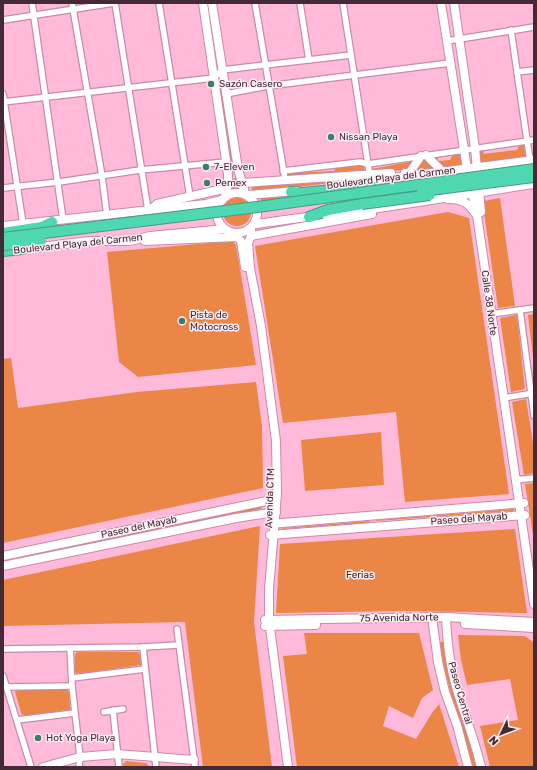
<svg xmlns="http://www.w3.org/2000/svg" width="537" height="770" font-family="Rubik,sans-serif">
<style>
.green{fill:#eb8646}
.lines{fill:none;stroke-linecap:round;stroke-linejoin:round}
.street-casing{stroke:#cb8aa8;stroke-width:8}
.secondary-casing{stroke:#cb8aa8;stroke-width:10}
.highway-casing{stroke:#4a9a85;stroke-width:12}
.street{stroke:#fff;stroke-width:5.5}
.secondary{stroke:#fff;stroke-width:8}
.highway{stroke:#4ed7b0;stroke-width:10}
.highway-bridge-casing{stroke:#4a9a85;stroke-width:12;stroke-linecap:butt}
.highway-bridge{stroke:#4ed7b0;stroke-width:10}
.poi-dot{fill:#3f7d69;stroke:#fceef4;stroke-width:1.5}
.labels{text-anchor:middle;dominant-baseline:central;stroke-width:3;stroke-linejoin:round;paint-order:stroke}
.poi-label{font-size:10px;fill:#442a36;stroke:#fceef4;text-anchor:start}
.street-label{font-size:10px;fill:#442a36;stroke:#fceef4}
.park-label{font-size:10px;fill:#4c2000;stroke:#fceef4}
</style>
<rect width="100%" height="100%" fill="#ffbad9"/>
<g class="green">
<polygon points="205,3 209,3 218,67 216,67"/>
<polygon points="218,79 221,80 235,171 233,172"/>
<polygon points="524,145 526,158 481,163 479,151 485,150 483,154 517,150 519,146"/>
<polygon points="462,153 464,162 461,166 443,168 432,158 438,157 438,161 450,160 453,154"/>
<polygon points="427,159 437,168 413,170 420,160"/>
<polygon points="415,161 408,170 372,172 371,169"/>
<polygon points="363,165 365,171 287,176 288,173 334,171 336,167"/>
<polygon points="356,177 356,180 254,192 252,190 252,187 255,184"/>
<polygon points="236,178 241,190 232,190 232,179"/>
<polygon points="364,189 262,202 260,198"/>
<polygon points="500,198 515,306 498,308 484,213 484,201"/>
<circle cx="237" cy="212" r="14"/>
<polygon points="448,212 469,218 509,494 405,502 396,412 283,423 255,246"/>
<polygon points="232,241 236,245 256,365 138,377 119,362 107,252"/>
<polygon points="534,314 534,366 528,315"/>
<polygon points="517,315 525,389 511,392 500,318"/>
<polygon points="11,358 18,408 137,392 256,382 262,426 263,488 3,543 3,359"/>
<polygon points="526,399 534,449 534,473 524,475 512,402"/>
<polygon points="381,432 384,485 305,491 301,440"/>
<polygon points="534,483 534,541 525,484"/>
<polygon points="261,506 262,508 261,509 3,562 3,560"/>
<polygon points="514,509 514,511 376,521 377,520"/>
<polygon points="369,521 369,523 281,529 283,528"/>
<polygon points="260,526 254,622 272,767 203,767 185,622 3,626 3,580"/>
<polygon points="515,529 527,613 404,611 276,613 280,544"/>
<polygon points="304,633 419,633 433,690 422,698 413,718 389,706 383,726 416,739 432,713 439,704 459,767 297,767 283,656 307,654"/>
<polygon points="458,635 525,636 533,642 534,767 490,767 480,726 518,720 510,679 467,685 461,660"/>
<path d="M440,642h3c7,43 23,83 33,125h-3c-11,-42 -28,-82 -33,-125z"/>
<polygon points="77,652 138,652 140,654 141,665 78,674 75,672 75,655"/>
<polygon points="66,689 69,692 70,709 68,710 24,716 21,713 15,692 17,690"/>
<polygon points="126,761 146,763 150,767 123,767 123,764"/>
</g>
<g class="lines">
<defs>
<g id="street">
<polyline points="32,3 63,220"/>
<polyline points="72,3 102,176 107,216"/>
<polyline points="115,3 148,210"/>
<polyline points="159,3 190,197"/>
<polyline points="255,3 285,179"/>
<polyline points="300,3 309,60"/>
<polyline points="343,3 370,177"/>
<polyline points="3,20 114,3"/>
<polyline points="511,30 530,161"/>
<polyline points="447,41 534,27"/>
<polyline points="517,72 534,70"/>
<polyline points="3,94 23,224"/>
<polyline points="226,94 268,86 450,63"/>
<polyline points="3,102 214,78 222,70 351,55"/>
<polyline points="283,171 360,162 368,164 534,140"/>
<polyline points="3,188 59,182 140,170 226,162"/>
<polyline points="520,310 534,416"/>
<polyline points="491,314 534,308"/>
<polyline points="503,398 534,393"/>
<polyline points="515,480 534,478"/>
<polyline points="177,629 195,767"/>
<polyline points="143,647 156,767"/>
<polyline points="70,648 72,686 80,757 79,767"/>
<polyline points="3,649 143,647 179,645"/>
<polyline points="3,676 31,767"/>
<polyline points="72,678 145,669"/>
<polyline points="6,687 72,686"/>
<polyline points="113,710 119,767"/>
<polyline points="104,712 123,709"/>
<polyline points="17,720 75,713"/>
</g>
<g id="secondary">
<polyline points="203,3 228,174 228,184 225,197"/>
<polyline points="212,3 238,169 245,193"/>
<polyline points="441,3 467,169 477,215 534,604"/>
<polyline points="454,3 475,148 481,212"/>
<polyline points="426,155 445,174"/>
<polyline points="405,173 408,175 421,156"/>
<polyline points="243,183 391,173"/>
<polyline points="353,183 534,160"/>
<circle cx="237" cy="213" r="20"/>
<polyline points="249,195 296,191"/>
<path d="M448,199c13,0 20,3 27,14"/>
<polyline points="150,210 157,204 223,189 228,184"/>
<path d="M326,215c70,-8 139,-21 208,-31"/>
<polyline points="256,224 314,216"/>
<polyline points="3,226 206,204 222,200"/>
<polyline points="251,229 251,236 248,243 250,268 261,326 276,441 277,494 269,589 269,620 288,767"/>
<polyline points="233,233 241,241 245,267"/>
<polyline points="251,236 372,214"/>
<polyline points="145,241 237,237"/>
<polyline points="17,250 89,241 130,241 150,236 225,229"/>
<polyline points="270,524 524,503"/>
<polyline points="270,535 525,515"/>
<polyline points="3,556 276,499"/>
<polyline points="3,566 236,518 276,512"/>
<polyline points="432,617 438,662 445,692 457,725 468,767"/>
<path d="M446,617c1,24 4,50 11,73 8,26 18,51 24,77"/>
<polyline points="265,620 446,617 534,622"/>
<polyline points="465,624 534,628"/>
<polyline points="265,626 316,625"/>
<polyline points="43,767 80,757 117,754 194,760"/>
</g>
<g id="highway">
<polyline points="291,192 303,193 372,186"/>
<polyline points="309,217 328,210 362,204"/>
<polyline points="3,233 42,227 52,222"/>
<polyline points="3,251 22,249"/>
</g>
</defs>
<use href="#street" class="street-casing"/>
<use href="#secondary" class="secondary-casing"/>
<use href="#highway" class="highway-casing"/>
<use href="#street" class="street"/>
<use href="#secondary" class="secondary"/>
<use href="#highway" class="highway"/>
<defs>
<g id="highway-bridge">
<polyline points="422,191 534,177"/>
<polyline points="362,204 430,195"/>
<polyline points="3,238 265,206 534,169"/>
<polyline points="3,245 41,241"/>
</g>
</defs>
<use href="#highway-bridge" class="highway-bridge-casing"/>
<use href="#highway-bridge" class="highway-bridge"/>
</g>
<g class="poi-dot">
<circle cx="211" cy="84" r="4"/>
<circle cx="331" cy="137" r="4"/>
<circle cx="206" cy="167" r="4"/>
<circle cx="207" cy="183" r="4"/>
<circle cx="182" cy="321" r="4"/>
<circle cx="38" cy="738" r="4"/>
</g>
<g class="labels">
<g class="poi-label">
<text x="219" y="84">Sazón Casero</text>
<text x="339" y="137">Nissan Playa</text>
<text x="214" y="167">7-Eleven</text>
<text x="215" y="183">Pemex</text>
<text x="190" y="315">Pista de<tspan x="190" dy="12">Motocross</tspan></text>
<text x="46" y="738">Hot Yoga Playa</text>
</g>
<g class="street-label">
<text transform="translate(391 178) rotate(-7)">Boulevard Playa del Carmen</text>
<text transform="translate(78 244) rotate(-6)">Boulevard Playa del Carmen</text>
<text transform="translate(489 303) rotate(82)">Calle 38 Norte</text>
<text transform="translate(270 498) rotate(-88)">Avenida CTM</text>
<text transform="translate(469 519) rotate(-4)">Paseo del Mayab</text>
<text transform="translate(139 527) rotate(-12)">Paseo del Mayab</text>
<text transform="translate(399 618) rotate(-1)">75 Avenida Norte</text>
<text transform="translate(460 693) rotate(74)">Paseo Central</text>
</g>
<g class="park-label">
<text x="360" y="575">Ferias</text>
</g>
</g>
<rect width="537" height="770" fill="none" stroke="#442a36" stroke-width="8"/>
<g transform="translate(501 734) rotate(227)" stroke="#fceef4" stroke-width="3" paint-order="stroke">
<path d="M0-3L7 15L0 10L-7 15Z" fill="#442a36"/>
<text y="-6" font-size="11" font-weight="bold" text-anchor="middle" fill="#442a36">N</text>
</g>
</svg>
